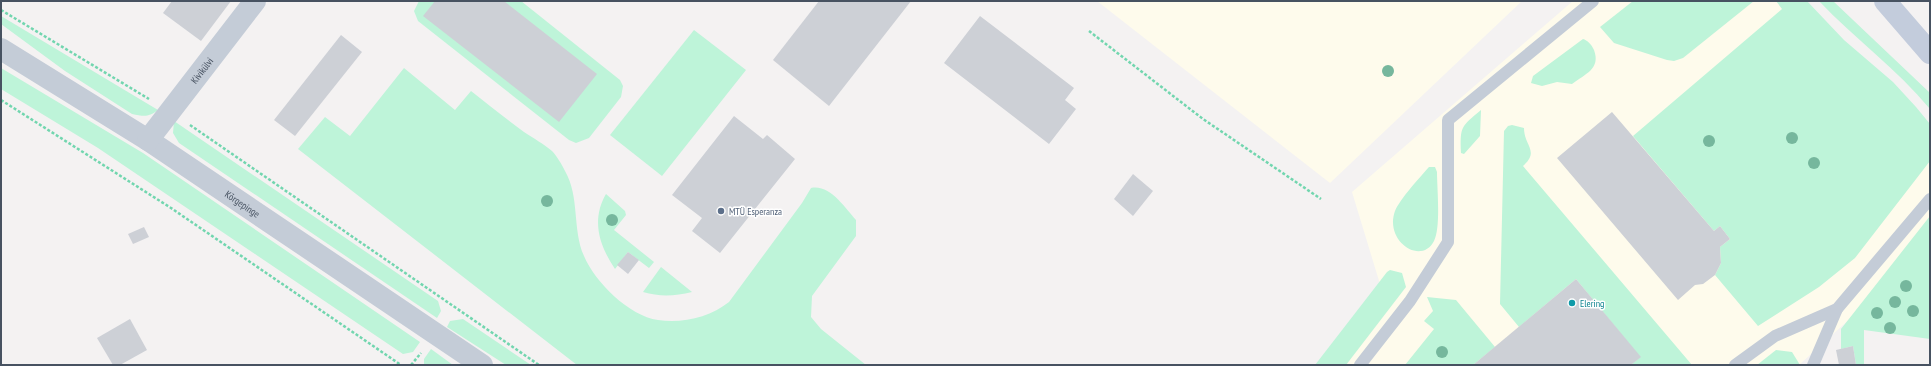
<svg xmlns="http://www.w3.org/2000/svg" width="1931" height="366" font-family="'PT Sans Narrow',sans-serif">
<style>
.commercial{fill:#fefbec}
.green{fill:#bef4d9}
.building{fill:#cdd0d6}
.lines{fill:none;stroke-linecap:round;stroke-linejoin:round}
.path{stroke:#72d6af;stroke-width:2.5;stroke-dasharray:3 2;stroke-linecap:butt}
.service{stroke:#c4ccd7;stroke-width:12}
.minor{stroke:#c4ccd7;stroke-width:22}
.secondary{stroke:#c3ccdc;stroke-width:22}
.tree{fill:#76b79d}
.service-dot{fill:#5c6f8a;stroke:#fff;stroke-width:1.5}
.culture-dot{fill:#0f9aa8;stroke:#fff;stroke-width:1.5}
.labels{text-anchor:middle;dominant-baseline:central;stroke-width:3;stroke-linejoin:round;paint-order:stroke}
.street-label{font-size:10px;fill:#475261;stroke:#fff}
.service-label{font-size:10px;fill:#4e5e75;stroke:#fff;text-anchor:start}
.culture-label{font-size:10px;fill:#0d838f;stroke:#fff;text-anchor:start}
</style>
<rect width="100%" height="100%" fill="#f4f2f2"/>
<g class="commercial">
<polygon points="1097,1 1522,1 1330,183"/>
<polygon points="1573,1 1784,1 1929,161 1930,246 1799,365 1329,365 1383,294 1352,192"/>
</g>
<g class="green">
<polygon points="419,1 521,1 620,80 623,86 621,97 589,138 576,143 569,140 418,21 414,11"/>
<polygon points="1633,1 1754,1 1683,58 1674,61 1667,60 1614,43 1600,27"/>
<polygon points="1776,1 1807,1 1844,40 1893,82 1916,107 1930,124 1930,161 1855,258 1819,287 1758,326 1715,275 1721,263 1720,247 1730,239 1720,226 1714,231 1633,136 1782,9"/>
<path d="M1819,1h14l97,92v16c-33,-40 -75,-70 -111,-108z"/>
<path d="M1,16l157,94c-10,8 -15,6 -26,4l-67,-43 -64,-47z"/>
<polygon points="694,30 746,70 662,176 610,135"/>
<path d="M1583,39c4,1 9,6 11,11 7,19 -9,24 -22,34l-15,-2 -15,4 -11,-3 2,-7z"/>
<polygon points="1,68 143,153 420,342 413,352 403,354 98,148 1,89"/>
<path d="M404,68l51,42 16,-19c18,14 35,28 53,41 9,6 20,12 28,19 5,5 10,14 13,20 15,26 7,58 19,85 11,26 45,60 74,64 24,4 52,-3 71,-18l73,-99 9,-15c19,-4 34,20 45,32v16l-44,60 -1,21 10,12 45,36h-289l-279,-216 27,-32 25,19z"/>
<path d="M1481,110l-1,26 -16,18 -3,-1c-1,-27 0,-26 20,-43z"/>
<polygon points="174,121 438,301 441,311 437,318 179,143 173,133"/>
<path d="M1512,125l12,3c0,18 16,23 -1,38l169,199h-61l9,-8 -64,-78 -57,48 -19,-23 4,-173 4,-5z"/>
<path d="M1429,167h6l2,5c0,17 4,55 -3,69 -13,25 -50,0 -39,-30 4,-11 26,-35 34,-44z"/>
<path d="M606,194l19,17 1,4 -12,15 40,32 -5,6 -21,-16 -13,17c-16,-24 -24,-49 -9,-75z"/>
<polygon points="1930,216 1930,339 1864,330 1864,365 1856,365 1853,346 1841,349 1841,329"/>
<path d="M661,267l31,25c-17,4 -32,5 -49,0z"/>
<polygon points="1390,270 1402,273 1406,287 1346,365 1315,365 1387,272"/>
<polygon points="1427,297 1456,300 1495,347 1473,365 1405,365 1434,329 1424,321 1433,311"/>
<polygon points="463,319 531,365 506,365 447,327 450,321"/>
<polygon points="431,349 453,365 424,365 424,359"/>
<polygon points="1776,350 1792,352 1800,365 1757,365"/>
</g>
<g class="building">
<polygon points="172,1 231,1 201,41 163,13"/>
<polygon points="435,1 504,1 597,74 559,122 423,16"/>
<polygon points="819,1 911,1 829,106 773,60"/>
<polygon points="980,16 1074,88 1065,100 1076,109 1049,144 944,63"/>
<polygon points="341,35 362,52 295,136 274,120"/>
<polygon points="1612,112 1714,231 1720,226 1730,239 1720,247 1721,263 1715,275 1703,284 1695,285 1678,300 1557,158"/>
<polygon points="734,116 763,139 767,135 795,159 720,253 692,231 702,218 672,195"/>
<polygon points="1133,174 1153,191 1133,216 1114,199"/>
<polygon points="144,227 149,237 133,244 128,234"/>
<polygon points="628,252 639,260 628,274 617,265"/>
<polygon points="1576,279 1641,357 1631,365 1473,365"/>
<polygon points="130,319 147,350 120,365 113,365 97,338"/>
<polygon points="1853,346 1856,365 1839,365 1836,350"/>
</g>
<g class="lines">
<g class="path">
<polyline points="1,10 149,99"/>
<polyline points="1089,31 1203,119 1321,199"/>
<polyline points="1,100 171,208 401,365"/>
<polyline points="190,125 539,365"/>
<polyline points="411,365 421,353"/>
</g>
<g class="service">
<polyline points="1360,365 1410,301 1448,242 1448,120 1593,1"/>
<polyline points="1735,365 1775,336 1837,309 1930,199"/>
<polyline points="1813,365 1837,309"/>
</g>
<g class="minor">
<path id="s1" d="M1,49l147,91 334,225"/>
<path id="s2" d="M148,140l107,-139"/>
</g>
<polyline class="secondary" points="1885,1 1930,53"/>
</g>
<g class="tree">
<circle cx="1388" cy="71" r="6"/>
<circle cx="1792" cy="138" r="6"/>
<circle cx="1709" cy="141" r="6"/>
<circle cx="1814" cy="163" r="6"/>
<circle cx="547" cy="201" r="6"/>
<circle cx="612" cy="220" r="6"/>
<circle cx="1906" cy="286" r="6"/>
<circle cx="1895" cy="302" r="6"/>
<circle cx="1913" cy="311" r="6"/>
<circle cx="1877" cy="313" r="6"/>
<circle cx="1890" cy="328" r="6"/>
<circle cx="1442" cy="352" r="6"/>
</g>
<circle class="service-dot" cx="721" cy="211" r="4"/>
<circle class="culture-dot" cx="1572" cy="303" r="4"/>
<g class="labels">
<g class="street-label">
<text stroke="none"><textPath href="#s2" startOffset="88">Kivikülvi</textPath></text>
<text stroke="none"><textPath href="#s1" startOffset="287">Kõrgepinge</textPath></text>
</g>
<g class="service-label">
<text x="729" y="211">MTÜ Esperanza</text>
</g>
<g class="culture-label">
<text x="1580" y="303">Elering</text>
</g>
</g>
<rect width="1931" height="366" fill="none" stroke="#475261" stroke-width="4"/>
</svg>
